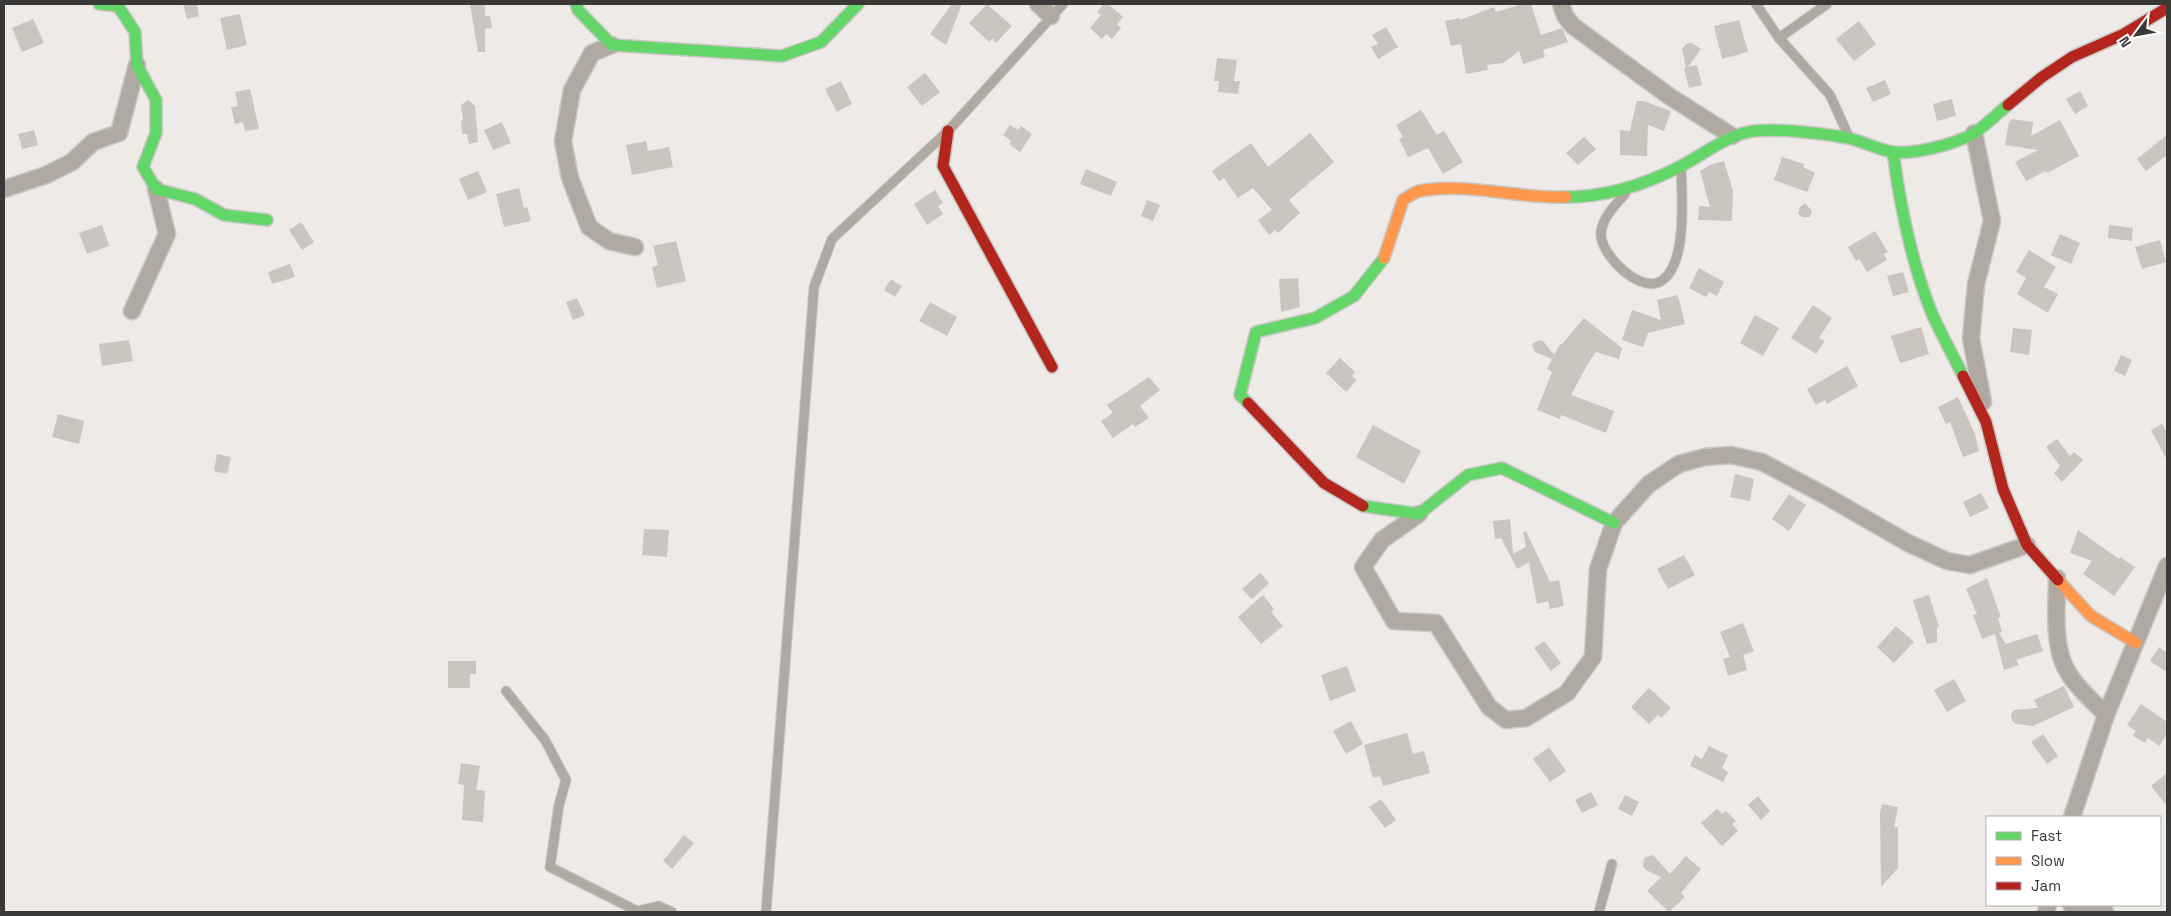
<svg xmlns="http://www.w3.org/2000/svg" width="2171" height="916" font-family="'Space Grotesk',sans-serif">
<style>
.building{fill:#cac5bf}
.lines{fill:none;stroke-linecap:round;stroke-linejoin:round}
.lane-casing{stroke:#c9c7c5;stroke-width:11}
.street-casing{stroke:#c9c7c5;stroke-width:19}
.fast-casing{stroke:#c9c7c5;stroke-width:14}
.slow-casing{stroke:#c9c7c5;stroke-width:14}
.jam-casing{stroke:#c9c7c5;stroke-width:14}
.lane{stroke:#b0a9a2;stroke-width:9}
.street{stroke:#b0a9a2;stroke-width:16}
.fast{stroke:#63d668;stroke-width:11}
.slow{stroke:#ff974d;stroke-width:11}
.jam{stroke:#b3261e;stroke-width:11}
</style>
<rect width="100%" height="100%" fill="#edeae8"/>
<g class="building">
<polygon points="183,4 197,4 199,16 187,19"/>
<polygon points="470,4 485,4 485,16 490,16 492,28 485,29 485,52 478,52"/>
<polygon points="952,4 962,4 946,45 930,34"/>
<polygon points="987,4 1012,26 996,43 993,38 989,42 969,23"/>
<polygon points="1104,4 1108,4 1123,17 1117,24 1121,28 1112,39 1106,34 1102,39 1090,28 1101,15 1097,12"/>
<polygon points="1522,4 1531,4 1541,35 1562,28 1568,42 1543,50 1545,57 1523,64 1519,51 1503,63 1487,65 1488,70 1466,74 1461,44 1451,46 1445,21 1459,18 1460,20 1494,7 1496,12"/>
<polygon points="240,14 247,45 227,50 220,18"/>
<polygon points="33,19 44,43 22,52 12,28"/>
<polygon points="1739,20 1748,52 1722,59 1714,26"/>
<polygon points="1859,21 1876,44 1854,61 1836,39"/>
<polygon points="1386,27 1398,47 1378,59 1371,47 1378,44 1372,35"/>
<polygon points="1692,43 1701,49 1688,67 1697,65 1702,85 1689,88 1684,68 1686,67 1682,49 1686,44"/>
<polygon points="1217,58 1237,60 1234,81 1240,81 1238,94 1218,92 1219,81 1214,81"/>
<polygon points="925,73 940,92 922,106 907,87"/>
<polygon points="1885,80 1891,94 1873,102 1866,88"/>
<polygon points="841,81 852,104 837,112 825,89"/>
<polygon points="250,89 259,129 245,131 243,122 235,124 231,107 238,106 235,92"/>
<polygon points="2080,91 2088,106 2075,114 2066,99"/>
<polygon points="1952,99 1956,116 1937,121 1933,104"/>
<polygon points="468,100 475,106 478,142 469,144 467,134 462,134 461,120 463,120 461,105"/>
<polygon points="1637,101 1643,101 1671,111 1664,131 1648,125 1647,156 1620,155 1620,130 1630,131"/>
<polygon points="1421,110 1437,135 1444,131 1463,162 1443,174 1428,148 1408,157 1399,139 1403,137 1396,125"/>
<polygon points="2012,119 2033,122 2031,136 2060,120 2079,156 2047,173 2046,171 2026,181 2015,162 2038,150 2005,145 2009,122"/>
<polygon points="502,122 511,143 493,150 484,130"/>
<polygon points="1010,125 1018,130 1021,126 1032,134 1020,152 1009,144 1011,141 1003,135"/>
<polygon points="34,130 38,145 22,149 18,134"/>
<polygon points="1310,133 1334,162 1289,200 1300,213 1278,233 1275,230 1269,235 1258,220 1272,210 1253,188 1238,198 1224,178 1219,181 1212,171 1251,143 1268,167"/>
<polygon points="2167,135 2167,155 2146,171 2137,159"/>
<polygon points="1584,137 1596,149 1578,165 1566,153"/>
<polygon points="646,141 648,151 669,147 673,167 632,175 626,145"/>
<polygon points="1782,157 1804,164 1803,167 1815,173 1807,192 1774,180"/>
<polygon points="1724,161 1733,191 1732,221 1698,220 1699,206 1710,207 1700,171 1710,165"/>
<polygon points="1086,169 1117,182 1111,196 1080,184"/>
<polygon points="478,171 487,192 468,200 459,179"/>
<polygon points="519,188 524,208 527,207 531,221 504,227 496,194"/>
<polygon points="935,190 943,203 938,206 943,214 927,225 914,204"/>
<polygon points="1147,200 1160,205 1153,221 1141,216"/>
<polygon points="1805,203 1812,211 1810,217 1803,217 1798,214 1800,207"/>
<polygon points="301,222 314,242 302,250 289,230"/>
<polygon points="102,225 109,246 87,254 79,233"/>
<polygon points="2109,225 2133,228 2132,241 2108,238"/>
<polygon points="1875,231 1888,252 1884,254 1887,260 1867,272 1859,259 1856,261 1848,247"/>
<polygon points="2060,234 2080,243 2071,264 2051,255"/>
<polygon points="2160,240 2166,262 2142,269 2135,247"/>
<polygon points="676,241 686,281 657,288 652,267 658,265 653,246"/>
<polygon points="2029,250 2056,267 2044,287 2058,294 2048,313 2017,294 2026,278 2016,272"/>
<polygon points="290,264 295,277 272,284 268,272"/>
<polygon points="1699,268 1724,282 1717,296 1709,292 1706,297 1689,288"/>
<polygon points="1903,272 1909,292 1893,296 1887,276"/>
<polygon points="1298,278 1300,307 1281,312 1279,279"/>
<polygon points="891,279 902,286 895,297 884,290"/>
<polygon points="1678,295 1685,324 1648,333 1643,347 1622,340 1632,310 1661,320 1657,300"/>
<polygon points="577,298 585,315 573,320 566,302"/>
<polygon points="930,302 957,317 947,336 919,321"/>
<polygon points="1813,305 1832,318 1819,338 1825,341 1816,354 1791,338"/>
<polygon points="1755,315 1779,328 1763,356 1740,343"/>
<polygon points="1584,318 1622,348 1619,359 1596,352 1590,360 1571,395 1614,411 1606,433 1561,415 1560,419 1537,410 1552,372 1547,369 1552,359 1535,352 1532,346 1533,343 1539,340 1543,341 1554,355 1560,344 1562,344"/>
<polygon points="1921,327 1929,354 1900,363 1891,336"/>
<polygon points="2013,328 2032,330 2029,355 2010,352"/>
<polygon points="129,340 133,361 102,366 99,344"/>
<polygon points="2121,355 2132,360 2125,376 2114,371"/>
<polygon points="1340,358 1355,372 1352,376 1357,380 1346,392 1326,373"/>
<polygon points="1847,366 1858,386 1827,404 1825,400 1816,405 1807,389"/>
<polygon points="1149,377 1160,390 1140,406 1149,418 1135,427 1133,424 1113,438 1101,421 1113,413 1107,405"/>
<polygon points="1958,397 1975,434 1979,451 1963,457 1950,422 1946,424 1938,407"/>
<polygon points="58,414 84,421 79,444 52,437"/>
<polygon points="2162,424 2167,433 2167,460 2151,430"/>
<polygon points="1373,425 1421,451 1404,484 1356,457"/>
<polygon points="2057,439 2070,456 2074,452 2083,460 2062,482 2054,473 2060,466 2046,447"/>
<polygon points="217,454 231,457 227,474 214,471"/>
<polygon points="1735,474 1754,479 1750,501 1730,497"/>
<polygon points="1981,493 1989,508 1970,517 1963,502"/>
<polygon points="1789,494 1806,505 1789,531 1772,519"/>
<polygon points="1510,519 1513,554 1526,547 1523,533 1526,531 1550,582 1559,580 1564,606 1550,609 1548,601 1537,604 1529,562 1517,569 1501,538 1495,539 1493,521"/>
<polygon points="644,529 669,530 667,557 642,555"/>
<polygon points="2078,530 2119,559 2120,557 2135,567 2114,596 2083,574 2092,561 2070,553"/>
<polygon points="1684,555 1695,575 1668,589 1657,569"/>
<polygon points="1260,573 1269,583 1252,599 1242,589"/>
<polygon points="1987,578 2001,617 1998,618 2002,632 1999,633 2006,644 2037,634 2043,651 2016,660 2019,665 2004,670 1995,634 1982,639 1973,615 1977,614 1966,589"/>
<polygon points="1263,595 1274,609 1271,612 1283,626 1261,644 1238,617"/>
<polygon points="1929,595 1939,627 1937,627 1937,642 1927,644 1913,600"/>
<polygon points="1743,623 1754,651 1743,655 1747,670 1728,676 1723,659 1730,657 1720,632"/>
<polygon points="1896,626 1914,642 1894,663 1877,647"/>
<polygon points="1544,641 1561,663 1551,671 1534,648"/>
<polygon points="2159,647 2167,653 2167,672 2150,661"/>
<polygon points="448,661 476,661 476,674 470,674 470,688 448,688"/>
<polygon points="1347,666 1356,691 1330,701 1321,675"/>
<polygon points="1954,679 1966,701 1947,712 1934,690"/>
<polygon points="2064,686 2074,707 2033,726 2016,724 2012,721 2011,714 2014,710 2038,708 2034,700"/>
<polygon points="1649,688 1671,708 1661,718 1658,715 1649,724 1631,707"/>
<polygon points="2141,704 2167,722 2167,734 2159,746 2148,738 2145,743 2133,736 2136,731 2127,725"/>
<polygon points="1351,721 1363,744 1346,754 1333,731"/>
<polygon points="1407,733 1413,754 1424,751 1430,773 1383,786 1380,776 1373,778 1364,745"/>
<polygon points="2043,734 2058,756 2047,764 2031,742"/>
<polygon points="1709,746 1728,755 1722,768 1728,772 1723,782 1690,766 1695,755 1702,759"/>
<polygon points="1549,747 1566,771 1550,782 1533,759"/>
<polygon points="461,763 480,766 476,790 485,791 483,822 462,820 464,785 458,784"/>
<polygon points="2167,773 2167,806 2151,786"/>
<polygon points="1591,792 1598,805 1582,813 1575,800"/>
<polygon points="1625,795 1639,802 1632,816 1618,809"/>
<polygon points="1758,796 1770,811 1761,820 1748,805"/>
<polygon points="1381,799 1396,820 1385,828 1369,807"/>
<polygon points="1882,804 1898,807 1894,827 1898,827 1898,868 1881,887 1880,813"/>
<polygon points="1717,809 1722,814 1726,811 1736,821 1732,824 1738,831 1722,846 1701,823"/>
<polygon points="684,835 694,843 672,869 663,861"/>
<polygon points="1652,855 1655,857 1670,874 1686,856 1701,869 1681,893 1685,897 1669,912 1647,891 1661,877 1646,870 1643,866 1644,858"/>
</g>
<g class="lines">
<defs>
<g id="lane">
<polyline points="1756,4 1779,38 1830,95 1849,137"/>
<polyline points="1779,38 1827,4"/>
<path d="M1625,194c-9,10 -23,24 -24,39 -2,21 42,65 63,46 23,-19 18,-84 17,-112"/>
<polyline points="506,691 545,740 566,780 559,805 550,867 637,911 659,906 672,912"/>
<polyline points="766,912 814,287 832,239 948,131 1063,4"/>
<polyline points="1599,912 1612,864"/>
</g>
<g id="street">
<polyline points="1038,4 1051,16"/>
<polyline points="1561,4 1565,16 1573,26 1669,96 1732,136"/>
<polyline points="612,45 592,53 572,90 563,141 570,178 589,227 609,241 635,247"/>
<polyline points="1974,133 1992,221 1976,284 1971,338 1983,402"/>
<polyline points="4,189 46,175 72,162 93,142 119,133 137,65"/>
<polyline points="132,311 167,234 156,189"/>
<polyline points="1419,514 1382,540 1363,567 1394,621 1436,623 1489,707 1506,720 1526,718 1567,693 1593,657 1598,569 1614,523 1649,484 1679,464 1705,457 1731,455 1762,462 1826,496 1908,543 1947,561 1970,565 2027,545"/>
<path d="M2057,578c0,29 -5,71 12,96 9,15 25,28 37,41"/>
<polyline points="2072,817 2106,715 2167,566"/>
<polyline points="2071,905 2105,912"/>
<polyline points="2046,912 2048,905"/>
</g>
<g id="fast">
<polyline points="99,4 118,6 135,32 137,65 156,100 156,133 143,167 156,189 195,199 224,215 267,220"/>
<polyline points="576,4 578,10 612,45 782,56 821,42 858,4"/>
<path d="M1893,152c7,53 18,109 38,159 9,22 22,44 32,65"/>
<path d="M1566,197c40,0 78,-12 113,-30 25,-12 46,-32 75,-36 22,-3 76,3 98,8 13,4 26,10 40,13 22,3 62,-8 81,-18 12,-8 24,-20 35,-29"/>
<polyline points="1248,403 1240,395 1256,332 1315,318 1354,296 1384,258"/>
<polyline points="1363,506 1419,514 1468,475 1502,468 1614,523"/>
</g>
<g id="slow">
<path d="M1384,258l19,-58c5,-3 11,-8 17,-9 48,-9 98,8 146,6"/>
<polyline points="2058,580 2091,616 2136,643"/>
</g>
<g id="jam">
<polyline points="2008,105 2042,77 2072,57 2124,34 2167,8"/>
<polyline points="948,131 943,166 1052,367"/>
<polyline points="1963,376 1986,422 2003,489 2027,545 2058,580"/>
<polyline points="1248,403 1324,483 1363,506"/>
</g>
</defs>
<use href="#lane" class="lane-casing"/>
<use href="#street" class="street-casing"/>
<use href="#fast" class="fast-casing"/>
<use href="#slow" class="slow-casing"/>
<use href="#jam" class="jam-casing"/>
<use href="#lane" class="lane"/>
<use href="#street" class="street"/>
<use href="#fast" class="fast"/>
<use href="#slow" class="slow"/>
<use href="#jam" class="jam"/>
</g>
<rect width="2171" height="916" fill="none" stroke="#3b3937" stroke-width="10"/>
<rect x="1986" y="816" width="175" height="90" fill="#ffffff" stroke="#b1b0af"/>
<rect x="1996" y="832" width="25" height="8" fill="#63d668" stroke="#b1b0af"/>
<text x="2031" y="841" font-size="15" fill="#3b3937">Fast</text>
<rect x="1996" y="857" width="25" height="8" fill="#ff974d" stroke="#b1b0af"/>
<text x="2031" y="866" font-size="15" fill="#3b3937">Slow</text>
<rect x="1996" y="882" width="25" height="8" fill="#b3261e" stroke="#b1b0af"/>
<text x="2031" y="891" font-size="15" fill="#3b3937">Jam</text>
<g transform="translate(2136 35) rotate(238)" stroke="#ffffff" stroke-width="4" paint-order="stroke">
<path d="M0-4L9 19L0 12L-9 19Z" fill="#3b3937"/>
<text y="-8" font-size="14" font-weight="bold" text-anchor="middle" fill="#3b3937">N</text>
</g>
</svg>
